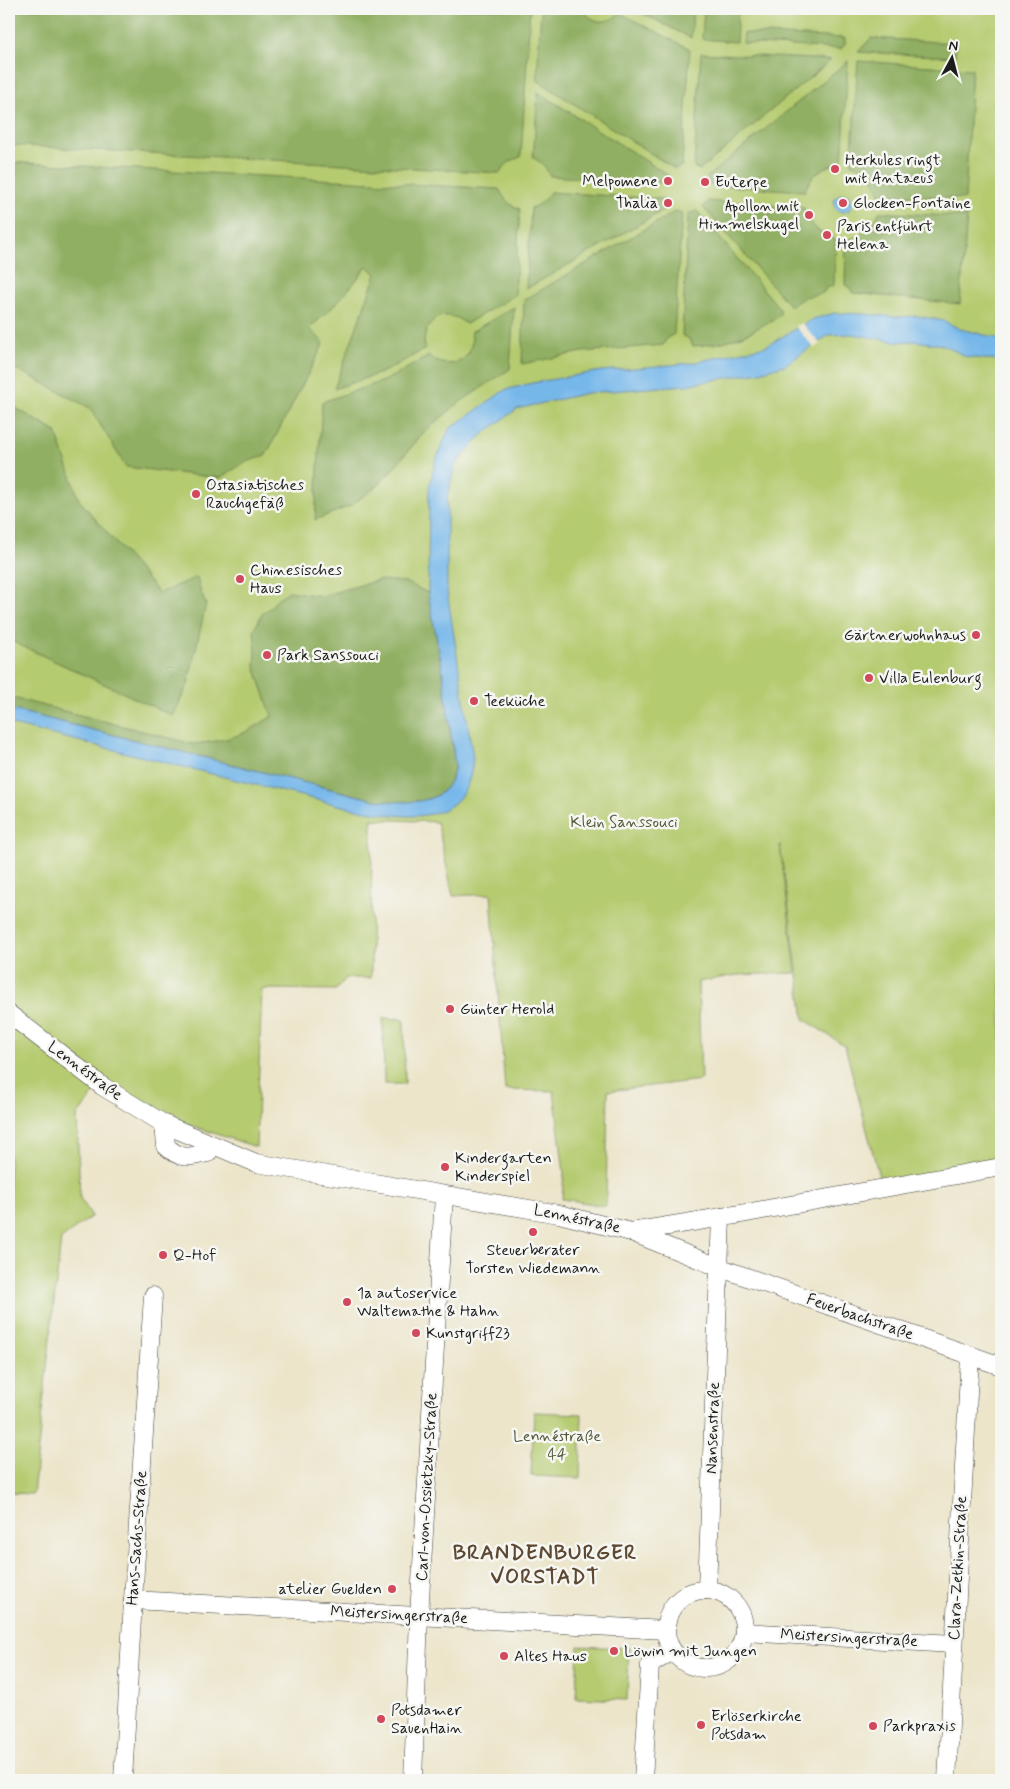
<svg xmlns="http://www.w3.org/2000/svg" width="1010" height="1789" font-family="Mynerve,sans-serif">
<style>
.green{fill:#b5cb6f;stroke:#687446}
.forest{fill:#90af62;stroke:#56663f}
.water{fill:#76b7ea;stroke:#496a83}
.pier{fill:#ece5ca}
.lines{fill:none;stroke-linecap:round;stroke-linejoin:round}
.minor-casing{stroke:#3b3a36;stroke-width:19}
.minor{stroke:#fff;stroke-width:18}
.poi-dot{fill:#d1495b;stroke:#f6f6f2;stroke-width:2}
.labels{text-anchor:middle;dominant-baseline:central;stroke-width:5;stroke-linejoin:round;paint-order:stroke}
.poi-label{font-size:16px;fill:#1c1c1c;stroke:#f6f6f2;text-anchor:start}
.park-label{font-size:16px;fill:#525939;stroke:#f6f6f2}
.street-label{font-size:16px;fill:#1c1c1c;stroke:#f6f6f2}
.district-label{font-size:21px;font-weight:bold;letter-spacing:1px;fill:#5d4832;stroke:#f6f6f2}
</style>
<rect width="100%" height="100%" fill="#f6f6f2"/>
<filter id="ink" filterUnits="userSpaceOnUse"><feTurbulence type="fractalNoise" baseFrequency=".02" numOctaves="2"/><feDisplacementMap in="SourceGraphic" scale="10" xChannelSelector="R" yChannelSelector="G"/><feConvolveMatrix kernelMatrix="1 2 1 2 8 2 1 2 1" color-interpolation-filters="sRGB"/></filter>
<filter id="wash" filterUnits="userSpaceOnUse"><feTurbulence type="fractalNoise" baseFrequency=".0096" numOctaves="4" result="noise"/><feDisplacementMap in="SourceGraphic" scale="20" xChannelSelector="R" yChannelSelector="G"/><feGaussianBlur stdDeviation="1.12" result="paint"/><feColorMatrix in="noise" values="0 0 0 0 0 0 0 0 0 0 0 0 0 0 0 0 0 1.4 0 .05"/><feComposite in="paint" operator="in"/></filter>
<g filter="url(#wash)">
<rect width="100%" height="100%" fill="#ece5ca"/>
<g class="green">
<polygon points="9,9 1001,9 1001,1167 882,1188 845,1046 804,1019 780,845 796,973 737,975 698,982 701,1080 608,1091 606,1206 562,1199 564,1173 554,1091 505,1090 491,894 453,896 437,822 372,819 371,978 346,978 336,990 262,989 256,1147 165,1117 131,1098 9,1006"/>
<polygon points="383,1018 404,1019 405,1084 384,1084"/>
<polygon points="9,1024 96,1091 77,1116 80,1198 92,1216 61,1239 33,1494 9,1493"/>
<polygon points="534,1412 582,1414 580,1478 531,1476"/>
<polygon points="578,1646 629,1648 627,1700 576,1698"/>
</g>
<g class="forest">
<path d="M9,9h521l-9,148c-10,3 -16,7 -21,16l-491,-28z"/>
<path d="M541,9h42c9,15 24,16 37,4l70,36 -8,117 -7,3 -138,-89z"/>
<polygon points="634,9 693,9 691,38"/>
<polygon points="704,9 738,9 736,42 702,39"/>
<polygon points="744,33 845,38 845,44 841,49 743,43"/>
<polygon points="871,38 956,43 955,57 858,52"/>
<polygon points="701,53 831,60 700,170 694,167"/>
<path d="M848,61l-6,102c-18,2 -31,11 -37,28l-95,-6 -3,-8z"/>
<path d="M858,61l114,8 -7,130 -85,-5c-6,-15 -13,-25 -29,-30z"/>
<path d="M538,92l130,83 -5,8 -113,-7c-4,-9 -8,-14 -17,-18z"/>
<path d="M9,162l490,27c6,11 10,16 21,20l-5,86 -49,29c-22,-19 -46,-2 -41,25l-42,23 -49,17 42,-115 -9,-8c-17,23 -35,44 -58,62l15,15 -58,112 -22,8 -24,15 -94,-11 -36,-59 -81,-43z"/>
<path d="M550,192l114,7 5,8 -143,82 5,-81c9,-4 14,-8 19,-16z"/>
<path d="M708,201l96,7c6,17 14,26 32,32l-2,45 -7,2 -4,6 -18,4 -15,9 -87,-99z"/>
<polygon points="676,211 682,213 674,334 667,338 663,345 582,352 522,364 524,300"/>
<path d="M697,211l83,98v6c-30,19 -51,29 -87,31l-4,-7 -7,-4 6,-121z"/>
<path d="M879,212l88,5 -7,87 -107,-11 -3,-5 -5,-3 1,-45c16,-3 28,-13 33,-28z"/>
<path d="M514,307l-4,62 -50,33 -36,30 -44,52 -30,22 -35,14 7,-118 64,-22 43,-24c21,18 48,3 42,-24z"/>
<polygon points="9,404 56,432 79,500 159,593 197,577 201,593 206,604 188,684 173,716 9,640"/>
<path d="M379,580l26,2 23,11 14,74 13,99c-2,7 -3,13 -7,19 -14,22 -51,17 -73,15l-366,-91v-12l184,47c36,-4 49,-7 79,-28l-17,-49 1,-14 -2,-23 8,-16 9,-7 6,-8 12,-8 32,5z"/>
</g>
<g class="water">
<circle cx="843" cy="203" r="9"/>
<path d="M835,313l30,1 32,3 21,-1 26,5 16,8 41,10v22l-34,-4 -24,-12 -28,-4 -19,1 -44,-8 -23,1 -44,30 -25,7 -74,13 -99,8 -70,16 -35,26 -27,30 -8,33v93l26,167c-5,77 -78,59 -131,48l-333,-82v-15l366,91c22,2 59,7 73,-15 4,-6 5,-12 7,-19l-13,-99 -14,-74 1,-105 6,-26 14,-33 56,-39 27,-7 69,-12 91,-8 74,-17 47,-27z"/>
</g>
<polygon class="pier" points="802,323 820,344 814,348 795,326"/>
</g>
<g filter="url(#ink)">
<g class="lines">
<defs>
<g id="minor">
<polyline points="9,1014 102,1086 164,1124 256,1163 559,1214 631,1232 735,1215 1001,1167"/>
<path d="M164,1124l2,22c16,15 23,11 42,7"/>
<polyline points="631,1232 718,1267 1001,1366"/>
<circle cx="705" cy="1629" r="39"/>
<polyline points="707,1590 721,1217"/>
<polyline points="133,1600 665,1630"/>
<polyline points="744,1632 954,1644"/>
<polyline points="123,1780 133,1600 153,1296"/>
<polyline points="413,1780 419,1616 444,1195"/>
<polyline points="643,1780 650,1665 672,1651"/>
<polyline points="947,1780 970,1356"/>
</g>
</defs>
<use href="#minor" class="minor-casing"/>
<use href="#minor" class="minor"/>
</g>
</g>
<g class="poi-dot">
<circle cx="835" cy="169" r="5"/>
<circle cx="668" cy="181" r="5"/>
<circle cx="705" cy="182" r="5"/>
<circle cx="668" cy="203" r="5"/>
<circle cx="843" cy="203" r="5"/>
<circle cx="809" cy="215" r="5"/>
<circle cx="827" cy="235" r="5"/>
<circle cx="196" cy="494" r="5"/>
<circle cx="240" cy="579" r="5"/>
<circle cx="976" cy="635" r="5"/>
<circle cx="267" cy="655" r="5"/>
<circle cx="869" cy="678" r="5"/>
<circle cx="474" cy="701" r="5"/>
<circle cx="450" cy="1009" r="5"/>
<circle cx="445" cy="1167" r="5"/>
<circle cx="533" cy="1232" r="5"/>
<circle cx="163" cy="1255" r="5"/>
<circle cx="347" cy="1302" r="5"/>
<circle cx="416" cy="1333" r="5"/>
<circle cx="392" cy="1589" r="5"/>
<circle cx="614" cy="1651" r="5"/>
<circle cx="504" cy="1656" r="5"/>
<circle cx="381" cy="1719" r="5"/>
<circle cx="701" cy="1725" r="5"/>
<circle cx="873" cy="1726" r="5"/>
</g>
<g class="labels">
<g class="poi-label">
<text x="845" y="160">Herkules ringt<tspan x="845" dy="18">mit Antaeus</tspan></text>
<text x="658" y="181" text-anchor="end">Melpomene</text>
<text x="715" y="182">Euterpe</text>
<text x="658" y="203" text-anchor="end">Thalia</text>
<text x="853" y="203">Glocken-Fontaine</text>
<text x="799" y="206" text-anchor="end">Apollon mit<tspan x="799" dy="18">Himmelskugel</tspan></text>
<text x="837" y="226">Paris entführt<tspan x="837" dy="18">Helena</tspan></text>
<text x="206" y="485">Ostasiatisches<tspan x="206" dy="18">Rauchgefäß</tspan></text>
<text x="250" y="570">Chinesisches<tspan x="250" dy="18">Haus</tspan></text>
<text x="966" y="635" text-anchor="end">Gärtnerwohnhaus</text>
<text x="277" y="655">Park Sanssouci</text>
<text x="879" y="678">Villa Eulenburg</text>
<text x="484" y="701">Teeküche</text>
<text x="460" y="1009">Günter Herold</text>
<text x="455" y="1158">Kindergarten<tspan x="455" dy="18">Kinderspiel</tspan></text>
<text x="533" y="1250" text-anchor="middle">Steuerberater<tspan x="533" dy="18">Torsten Wiedemann</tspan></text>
<text x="173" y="1255">Q-Hof</text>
<text x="357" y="1293">1a autoservice<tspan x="357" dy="18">Waltemathe &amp; Hahn</tspan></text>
<text x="426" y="1333">Kunstgriff23</text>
<text x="382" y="1589" text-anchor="end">atelier Guelden</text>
<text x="624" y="1651">Löwin mit Jungen</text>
<text x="514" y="1656">Altes Haus</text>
<text x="391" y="1710">Potsdamer<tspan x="391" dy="18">SauenHain</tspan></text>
<text x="711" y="1716">Erlöserkirche<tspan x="711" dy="18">Potsdam</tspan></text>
<text x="883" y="1726">Parkpraxis</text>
</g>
<g class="park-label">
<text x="624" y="822">Klein Sanssouci</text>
<text x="557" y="1436">Lennéstraße<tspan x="557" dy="18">44</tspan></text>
</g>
<g class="street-label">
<text transform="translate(85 1071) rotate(36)">Lennéstraße</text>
<text transform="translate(577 1219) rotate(12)">Lennéstraße</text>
<text transform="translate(860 1317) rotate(19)">Feuerbachstraße</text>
<text transform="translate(713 1428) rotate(-88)">Nansenstraße</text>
<text transform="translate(427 1487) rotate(-87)">Carl-von-Ossietzky-Straße</text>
<text transform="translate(137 1538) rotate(-86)">Hans-Sachs-Straße</text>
<text transform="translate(958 1568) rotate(-87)">Clara-Zetkin-Straße</text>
<text transform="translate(399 1615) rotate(3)">Meistersingerstraße</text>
<text transform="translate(849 1638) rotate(3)">Meistersingerstraße</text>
</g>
<g class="district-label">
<text x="545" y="1553">BRANDENBURGER<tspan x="545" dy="24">VORSTADT</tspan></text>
</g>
</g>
<rect width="1010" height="1789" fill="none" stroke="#f6f6f2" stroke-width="30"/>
<g transform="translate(952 58) rotate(7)" stroke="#f6f6f2" stroke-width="4" paint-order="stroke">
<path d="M0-4L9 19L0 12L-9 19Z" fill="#1c1c1c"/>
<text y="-8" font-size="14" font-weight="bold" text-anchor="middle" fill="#1c1c1c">N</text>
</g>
</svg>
